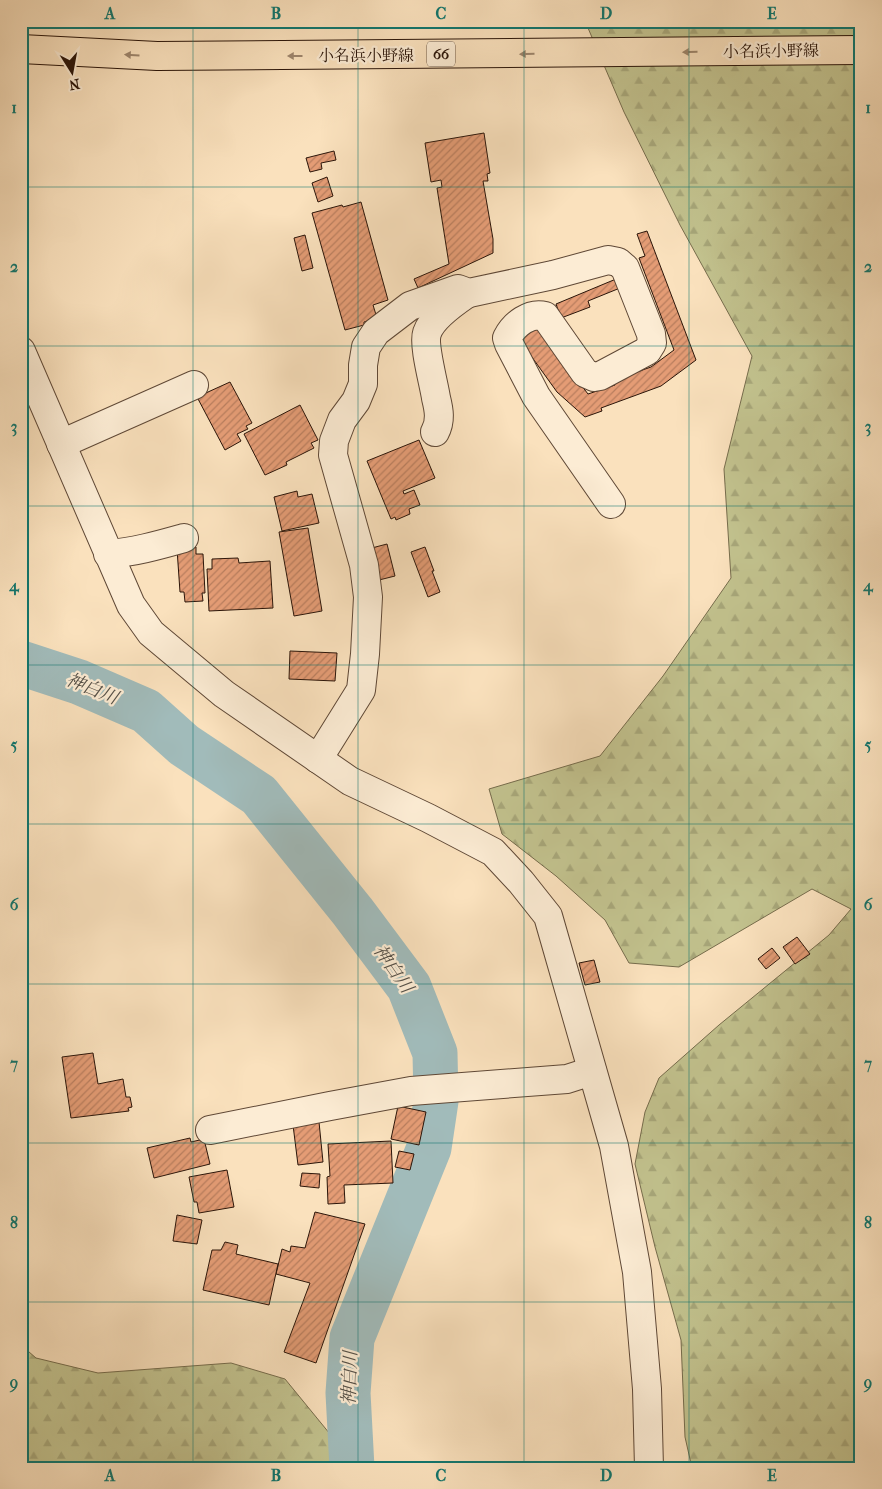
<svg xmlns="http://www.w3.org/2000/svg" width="882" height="1489" font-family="'IM FELL French Canon','Noto Serif JP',serif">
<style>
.forest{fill:url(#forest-firs);stroke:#766c4c}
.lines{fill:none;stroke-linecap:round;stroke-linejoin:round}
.river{stroke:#a1bbba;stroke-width:45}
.building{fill:url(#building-hatch);stroke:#2b1509}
.minor-casing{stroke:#5f4836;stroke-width:30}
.major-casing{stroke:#2b1509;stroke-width:30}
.minor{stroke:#fcecd4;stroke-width:28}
.major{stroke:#fae1bd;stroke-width:28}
.oneway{fill:#9d856c}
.grid{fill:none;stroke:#0f766e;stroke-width:1;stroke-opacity:0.55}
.labels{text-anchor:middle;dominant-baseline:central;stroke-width:4.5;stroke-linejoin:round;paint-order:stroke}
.shield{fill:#fcecd4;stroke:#6a5646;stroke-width:1}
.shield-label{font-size:15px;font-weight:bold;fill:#2b1509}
.street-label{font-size:16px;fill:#2b1509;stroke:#fcecd4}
.water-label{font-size:18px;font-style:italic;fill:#544f47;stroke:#fcecd4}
.neatline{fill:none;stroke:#0f766e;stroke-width:2}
.grid-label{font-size:16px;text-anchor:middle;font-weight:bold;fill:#0f766e}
</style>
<defs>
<pattern id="forest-firs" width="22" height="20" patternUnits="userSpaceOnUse" patternTransform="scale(1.25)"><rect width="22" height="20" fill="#c2c28e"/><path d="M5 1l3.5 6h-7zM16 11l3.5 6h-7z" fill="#a7a679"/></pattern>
<pattern id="building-hatch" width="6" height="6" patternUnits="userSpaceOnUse" patternTransform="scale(1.25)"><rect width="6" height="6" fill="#e49c75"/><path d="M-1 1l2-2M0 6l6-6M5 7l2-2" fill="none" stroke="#b97e5e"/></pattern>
</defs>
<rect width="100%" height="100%" fill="#fae1bd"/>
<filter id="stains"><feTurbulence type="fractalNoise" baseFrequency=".004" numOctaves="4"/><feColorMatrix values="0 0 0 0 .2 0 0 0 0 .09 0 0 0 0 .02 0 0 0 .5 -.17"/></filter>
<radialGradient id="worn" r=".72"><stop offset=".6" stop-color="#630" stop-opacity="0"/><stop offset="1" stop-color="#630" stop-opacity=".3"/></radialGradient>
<g class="forest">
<polygon points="585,21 861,21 861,1468 692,1468 685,1437 681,1340 655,1247 635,1164 645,1112 659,1078 719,1025 829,935 851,909 812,889 679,967 629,963 605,920 556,876 502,834 489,789 600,756 663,676 731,578 724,469 752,356 680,225 624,112"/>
<polygon points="21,1345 36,1358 98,1373 231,1363 285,1379 348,1456 350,1468 21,1468"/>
</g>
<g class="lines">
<polyline class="river" points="21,663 79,682 146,711 184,745 259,795 353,912 409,987 435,1053 436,1101 429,1148 352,1338 348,1393 352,1468"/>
</g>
<g class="building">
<polygon points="484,133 490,173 487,174 488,181 483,181 493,239 493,253 418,288 414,279 449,264 437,188 442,187 441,180 431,182 425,143"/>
<polygon points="334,151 336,160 321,163 322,169 310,172 306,158"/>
<polygon points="327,177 333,196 318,202 312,183"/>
<polygon points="361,202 388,300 373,305 377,318 364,322 364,325 345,330 312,213 342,205 343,207"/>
<polygon points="647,231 696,360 661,386 601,408 602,411 585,417 557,392 516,335 536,319 541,333 588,394 615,385 614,380 651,367 674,350 639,258 645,256 637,234"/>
<polygon points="305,235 313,268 302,271 294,238"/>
<polygon points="616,279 620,288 588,301 590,307 561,318 556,304"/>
<polygon points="230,382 252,423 246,426 248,429 237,434 241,441 225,450 197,397"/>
<polygon points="300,405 318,440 311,443 314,448 286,462 287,465 265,475 244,434"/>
<polygon points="419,440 435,478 403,491 404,494 414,490 420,505 409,509 410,514 396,520 395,517 391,519 367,461"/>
<polygon points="297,491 298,497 312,494 319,523 282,531 274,497"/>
<polygon points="308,528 322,611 294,616 279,532"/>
<polygon points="387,544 395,576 375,581 368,549"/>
<polygon points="196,547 196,554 203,554 205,593 202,593 203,601 185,602 184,592 180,592 177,549"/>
<polygon points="425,547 434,571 432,571 440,592 428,597 411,552"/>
<polygon points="238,558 239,563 270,561 273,608 209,611 207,569 212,569 212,559"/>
<polygon points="290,651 337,653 335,681 289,679"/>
<polygon points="797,937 810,954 795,964 783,947"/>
<polygon points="772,948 780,958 766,969 758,959"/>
<polygon points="594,960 600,982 585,985 579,963"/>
<polygon points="93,1053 98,1084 123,1079 126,1097 130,1097 132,1107 128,1108 129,1111 71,1118 62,1057"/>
<polygon points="398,1106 426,1112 419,1145 391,1139"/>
<polygon points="319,1122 323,1162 298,1165 293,1125"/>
<polygon points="190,1138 191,1142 204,1139 210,1164 154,1178 147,1148"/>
<polygon points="391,1141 393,1183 344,1185 345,1203 328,1204 327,1177 330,1176 328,1144"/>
<polygon points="399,1151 414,1154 410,1170 395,1167"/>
<polygon points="227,1170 234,1207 199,1213 197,1202 194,1202 189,1177"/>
<polygon points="302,1173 320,1174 319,1188 300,1186"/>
<polygon points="315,1212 365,1224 316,1363 284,1352 310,1283 276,1274 282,1249 290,1252 291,1246 305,1248"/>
<polygon points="177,1215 202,1220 197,1244 173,1241"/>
<polygon points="225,1242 238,1245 236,1254 278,1264 269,1305 203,1290 212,1250 221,1250"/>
</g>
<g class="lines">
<defs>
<g id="minor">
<polyline points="21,351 131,605 151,633 224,694 350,781 428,818 493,852 521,882 548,916 614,1146 637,1272 647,1389 649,1468"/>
<path d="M435,432c6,-11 4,-22 1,-34 -2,-14 -13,-53 -9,-65 5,-16 28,-31 41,-40"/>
<polyline points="61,444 194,385"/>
<path d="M108,554c27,-2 51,-9 76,-16"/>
<path d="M318,759l43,-69 4,-36 3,-57 -4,-32 -31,-110 1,-14 8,-21 14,-19 7,-17v-19l3,-18 10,-15 34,-26 48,-17 11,4 84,-18 55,-15 10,2 7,6 26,66 1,9 -5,8 -47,25 -6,1 -9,-4 -40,-57c-15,-4 -31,8 -38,22l2,6 27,52 75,108"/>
<polyline points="210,1130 330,1106 411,1091 567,1079 592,1071"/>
</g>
<polyline id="major" points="21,49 157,56 861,50"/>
</defs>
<use href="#minor" class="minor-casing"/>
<use href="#major" class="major-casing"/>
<use href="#minor" class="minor"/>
<use href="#major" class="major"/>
</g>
<defs><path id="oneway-solid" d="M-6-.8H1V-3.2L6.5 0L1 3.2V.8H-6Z" transform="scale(1.25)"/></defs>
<g class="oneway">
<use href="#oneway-solid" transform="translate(690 52) rotate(179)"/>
<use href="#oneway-solid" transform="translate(527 54) rotate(179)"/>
<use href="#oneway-solid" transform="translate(132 55) rotate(-177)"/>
<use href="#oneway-solid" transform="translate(295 56) rotate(180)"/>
</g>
<path class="grid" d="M193,21v1447M358,21v1447M524,21v1447M689,21v1447M21,187h840M21,346h840M21,506h840M21,665h840M21,824h840M21,984h840M21,1143h840M21,1302h840"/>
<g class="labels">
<rect class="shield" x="427" y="41.5" width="28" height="25" rx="4"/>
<g class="shield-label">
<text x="441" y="54">66</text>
</g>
<g class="street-label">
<text transform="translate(771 51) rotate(-1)">小名浜小野線</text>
<text x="366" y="55">小名浜小野線</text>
</g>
<g class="water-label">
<text transform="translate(92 689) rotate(22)">神白川</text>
<text transform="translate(393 969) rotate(55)">神白川</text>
<text transform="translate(350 1378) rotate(-88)">神白川</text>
</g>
</g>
<rect width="882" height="1489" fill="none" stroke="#fae1bd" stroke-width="55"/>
<g transform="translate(72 72) rotate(169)" stroke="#fcecd4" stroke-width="4" paint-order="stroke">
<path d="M0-4L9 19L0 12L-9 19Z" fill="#2b1509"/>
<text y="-8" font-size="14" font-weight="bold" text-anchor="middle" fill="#2b1509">N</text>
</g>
<rect x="28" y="28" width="826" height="1434" class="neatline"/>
<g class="grid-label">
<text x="110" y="19">A</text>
<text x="276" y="19">B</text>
<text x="441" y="19">C</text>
<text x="606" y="19">D</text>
<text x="772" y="19">E</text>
<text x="14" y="113">1</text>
<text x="868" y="113">1</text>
<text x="14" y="272">2</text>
<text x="868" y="272">2</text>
<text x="14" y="432">3</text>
<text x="868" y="432">3</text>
<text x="14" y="591">4</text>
<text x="868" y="591">4</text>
<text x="14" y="750">5</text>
<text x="868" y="750">5</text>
<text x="14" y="910">6</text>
<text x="868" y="910">6</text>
<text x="14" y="1069">7</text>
<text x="868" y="1069">7</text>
<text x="14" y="1228">8</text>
<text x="868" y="1228">8</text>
<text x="14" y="1388">9</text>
<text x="868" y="1388">9</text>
<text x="110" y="1481">A</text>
<text x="276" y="1481">B</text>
<text x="441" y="1481">C</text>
<text x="606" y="1481">D</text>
<text x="772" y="1481">E</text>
</g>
<rect width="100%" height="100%" filter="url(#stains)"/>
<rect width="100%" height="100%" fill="url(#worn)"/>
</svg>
